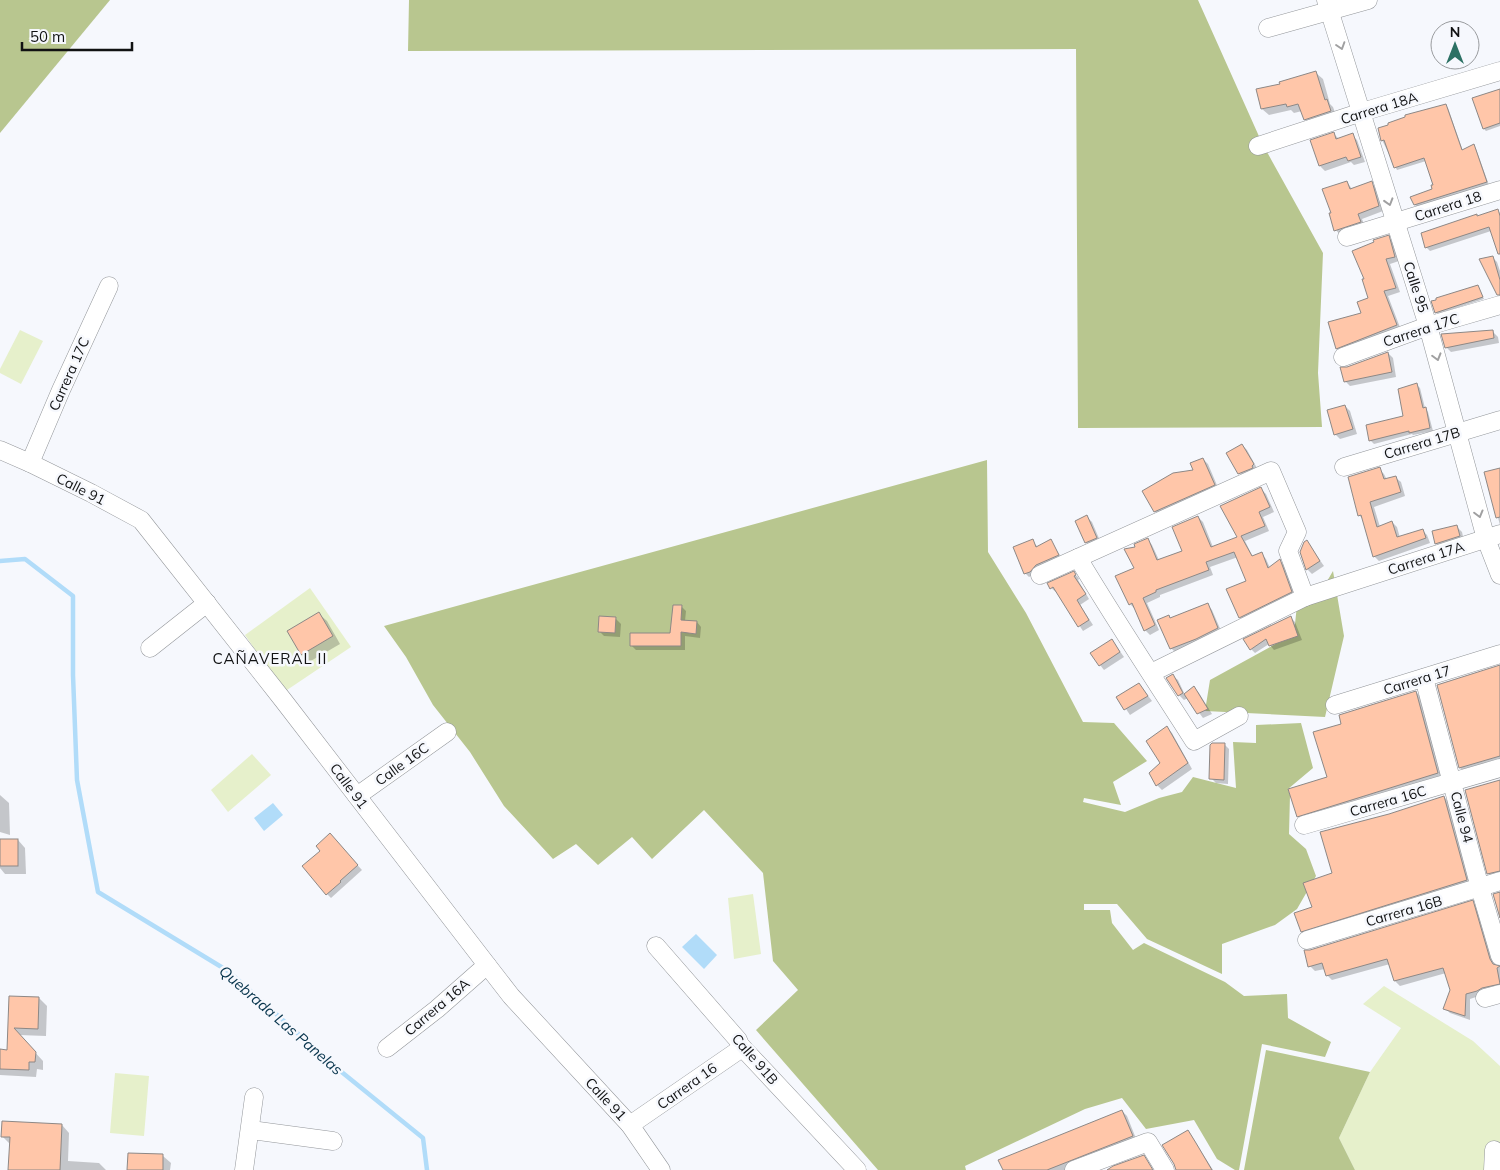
<svg xmlns="http://www.w3.org/2000/svg" width="1500" height="1170" font-family="Mulish,sans-serif">
<style>
.green{fill:#e6f0cb}
.forest{fill:#b8c68f}
.water{fill:#b1dcf9}
.shadow{fill:#0003}
.lines{fill:none;stroke-linecap:round;stroke-linejoin:round}
.stream{stroke:#b1dcf9;stroke-width:4.5}
.building{fill:#ffc6a9;stroke:#8d8886}
.minor-casing{stroke:#93969a;stroke-width:19}
.minor{stroke:#fff;stroke-width:18}
.oneway{stroke:#a0a0a1}
.labels{text-anchor:middle;dominant-baseline:central;stroke-width:5;stroke-linejoin:round;paint-order:stroke}
.street-label{font-size:14px;fill:#111213;stroke:#f6f8fd}
.neighbourhood-label{font-size:15px;letter-spacing:1px;fill:#111213;stroke:#f6f8fd}
.water-label{font-size:15px;font-style:italic;fill:#08354d;stroke:#f6f8fd}
</style>
<rect width="100%" height="100%" fill="#f6f8fd"/>
<g class="green">
<polygon points="20,330 43,341 21,384 0,373 0,369"/>
<polygon points="310,588 351,647 284,692 245,635"/>
<polygon points="252,754 271,775 228,812 211,790"/>
<polygon points="753,894 761,954 734,959 728,898"/>
<polygon points="1384,986 1473,1041 1500,1066 1500,1150 1488,1170 1355,1170 1339,1138 1370,1072 1401,1028 1363,1004"/>
<polygon points="115,1073 149,1076 144,1136 110,1133"/>
</g>
<g class="forest">
<polygon points="0,0 110,0 0,133"/>
<polygon points="409,0 1198,0 1262,143 1323,253 1318,373 1322,427 1078,428 1076,49 408,51"/>
<polygon points="987,460 988,552 1026,613 1083,722 1114,723 1147,761 1113,782 1121,805 1084,798 1083,802 1125,812 1159,798 1182,792 1193,777 1236,788 1233,742 1256,743 1256,725 1301,723 1313,768 1288,789 1290,795 1289,834 1306,849 1316,876 1297,909 1275,925 1222,944 1222,974 1147,939 1117,904 1084,904 1084,910 1110,910 1112,923 1133,950 1144,943 1225,982 1244,996 1287,994 1288,1018 1331,1042 1325,1057 1262,1044 1239,1170 1235,1170 1217,1159 1194,1120 1146,1129 1122,1098 1085,1109 965,1166 966,1170 878,1170 756,1030 798,990 773,961 763,873 704,810 652,859 632,837 598,865 576,844 553,859 504,806 470,752 433,705 406,657 384,626"/>
<polygon points="1333,571 1344,636 1325,717 1205,711 1210,680 1281,641 1295,624 1297,605 1319,595"/>
<polygon points="1266,1050 1370,1072 1339,1138 1355,1170 1244,1170"/>
</g>
<g class="water">
<polygon points="273,803 283,815 264,831 254,818"/>
<polygon points="696,934 717,955 704,969 682,947"/>
</g>
<g class="shadow">
<polygon points="1316,73 1323,79 1330,104 1333,107 1337,118 1311,126 1305,119 1302,111 1294,113 1291,110 1269,115 1262,109 1258,90 1282,85"/>
<polygon points="1500,103 1500,126 1486,131 1484,129"/>
<polygon points="1445,105 1448,108 1463,151 1473,146 1476,149 1489,185 1417,207 1415,205 1434,190 1434,185 1426,161 1397,170 1382,140"/>
<polygon points="1334,134 1339,139 1352,135 1357,140 1365,162 1354,165 1351,162 1325,171 1320,166"/>
<polygon points="1347,182 1352,189 1371,183 1376,188 1383,211 1362,219 1365,227 1340,235 1336,230 1332,213"/>
<polygon points="1497,210 1500,213 1500,245 1491,231 1430,251 1426,247 1476,215 1478,217"/>
<polygon points="1388,237 1393,242 1399,261 1390,264 1400,292 1388,296 1401,330 1342,354 1337,349 1330,323 1363,314"/>
<polygon points="1492,257 1497,262 1500,271 1500,296 1498,294"/>
<polygon points="1478,286 1484,299 1438,314 1436,312"/>
<polygon points="1493,332 1498,337 1499,343 1451,352 1446,347"/>
<polygon points="1388,353 1393,358 1396,377 1350,386 1345,381"/>
<polygon points="1417,385 1420,388 1425,408 1428,412 1433,431 1413,435 1412,434 1374,444 1370,440 1405,417"/>
<polygon points="1345,406 1350,411 1357,434 1340,439 1335,434"/>
<polygon points="1242,445 1247,450 1258,470 1245,478 1240,473"/>
<polygon points="1203,459 1208,464 1219,490 1160,516 1155,511 1194,471"/>
<polygon points="1379,469 1384,474 1387,480 1396,478 1401,482 1405,496 1374,507 1380,527 1392,522 1397,527 1400,538 1422,530 1427,535 1430,543 1379,561 1374,556 1364,520 1359,515"/>
<polygon points="1500,469 1500,525 1486,473"/>
<polygon points="1261,489 1266,494 1274,512 1263,517 1269,531 1245,541 1253,557 1262,554 1266,559 1270,568 1279,560 1284,565 1296,597 1245,622 1240,617 1247,581 1238,557 1210,567 1213,575 1160,595 1160,597 1147,603 1159,630 1150,635 1146,631 1136,608 1135,609 1130,604 1136,568 1136,548 1148,540 1152,545 1159,560 1183,551 1198,517 1203,522 1213,547 1239,537"/>
<polygon points="1087,517 1092,522 1101,543 1091,547 1086,542"/>
<polygon points="1457,527 1462,532 1464,541 1441,548 1436,543"/>
<polygon points="1032,541 1038,547 1051,541 1062,559 1029,577 1026,574 1015,548"/>
<polygon points="1307,542 1324,566 1312,574 1307,569"/>
<polygon points="1073,573 1078,577 1079,579 1078,580 1089,599 1080,605 1093,625 1083,631 1057,592 1056,592 1051,588"/>
<polygon points="1208,605 1212,610 1222,633 1176,653 1171,648 1169,616 1171,619"/>
<polygon points="681,606 686,611 685,621 697,622 701,627 700,638 685,636 685,650 636,650 631,645 671,634"/>
<polygon points="319,614 327,621 340,644 309,662 302,655 288,632"/>
<polygon points="1290,617 1295,622 1302,640 1274,650 1269,644 1255,653 1251,649"/>
<polygon points="616,619 621,624 620,637 604,636 599,631"/>
<polygon points="1112,640 1124,657 1104,670 1100,665"/>
<polygon points="1500,666 1500,763 1466,773 1460,768 1438,685"/>
<polygon points="1173,676 1178,680 1185,695 1194,688 1199,693 1212,714 1203,718 1188,698 1184,700 1179,695"/>
<polygon points="1139,684 1152,701 1130,715 1118,697"/>
<polygon points="1416,692 1421,697 1443,778 1303,821 1298,816 1328,778 1343,724"/>
<polygon points="1167,728 1172,733 1192,769 1162,790 1157,785 1162,764"/>
<polygon points="1224,744 1229,749 1228,784 1216,783 1211,778"/>
<polygon points="1500,781 1500,877 1493,878 1488,873"/>
<polygon points="0,795 9,803 10,835 0,832"/>
<polygon points="1444,797 1449,802 1471,885 1307,936 1302,931 1334,874 1389,815"/>
<polygon points="330,835 362,870 331,898 327,894 322,851"/>
<polygon points="0,840 18,840 25,848 26,874 5,874 0,868"/>
<polygon points="1472,902 1477,907 1495,965 1500,967 1500,989 1470,999 1470,1020 1450,1013 1445,1008 1451,990 1446,973 1400,986 1395,981 1390,964 1332,980 1327,975 1325,969 1315,971 1310,966 1310,951"/>
<polygon points="10,997 39,998 47,1006 46,1036 19,1035 43,1061 43,1070 37,1069 36,1077 0,1075 0,1051 8,1051"/>
<polygon points="1122,1111 1127,1116 1137,1141 1071,1170 1004,1170"/>
<polygon points="62,1125 69,1133 68,1161 99,1163 106,1170 9,1170 11,1145 2,1136"/>
<polygon points="1187,1132 1192,1137 1213,1170 1177,1170"/>
<polygon points="163,1156 171,1163 170,1170 128,1170"/>
</g>
<g class="lines">
<polyline class="stream" points="0,561 25,559 73,596 73,675 77,780 98,892 228,971 333,1065 423,1138 427,1170"/>
</g>
<g class="building">
<polygon points="1316,71 1325,100 1327,99 1331,111 1304,120 1298,104 1287,107 1286,104 1261,109 1256,89 1280,84 1279,82"/>
<polygon points="1500,89 1500,123 1483,129 1472,98"/>
<polygon points="1446,104 1462,150 1474,144 1487,182 1414,205 1410,197 1432,189 1431,185 1433,185 1424,158 1394,168 1384,140 1381,141 1378,128 1388,125 1388,123 1405,117 1405,115"/>
<polygon points="1334,132 1336,139 1353,133 1361,157 1348,161 1346,157 1319,166 1310,140"/>
<polygon points="1347,181 1350,189 1372,181 1379,206 1358,214 1361,222 1334,231 1329,213 1331,213 1322,189"/>
<polygon points="1498,209 1500,216 1500,254 1498,254 1489,227 1425,248 1421,233 1477,214 1477,216"/>
<polygon points="1389,235 1395,257 1386,259 1396,288 1384,291 1397,325 1336,349 1328,322 1361,313 1357,302 1368,298 1362,279 1364,279 1352,251 1374,242 1373,240"/>
<polygon points="1493,256 1500,280 1500,295 1497,295 1479,259"/>
<polygon points="1478,285 1483,297 1435,313 1431,301 1436,300 1436,298"/>
<polygon points="1493,330 1494,338 1445,348 1441,334"/>
<polygon points="1388,352 1392,372 1344,382 1340,367 1347,367"/>
<polygon points="1417,383 1423,408 1426,407 1430,428 1409,433 1409,431 1369,441 1366,425 1403,416 1398,389"/>
<polygon points="1345,405 1353,429 1334,435 1327,410"/>
<polygon points="1242,444 1254,464 1252,466 1253,468 1238,474 1226,453"/>
<polygon points="1203,458 1215,485 1154,512 1142,491 1173,473 1193,470 1190,463"/>
<polygon points="1380,467 1384,479 1396,476 1401,492 1370,502 1377,527 1392,521 1397,537 1423,529 1426,538 1373,557 1361,515 1358,516 1348,477"/>
<polygon points="1500,468 1500,517 1496,518 1484,472"/>
<polygon points="1261,487 1270,507 1259,512 1265,526 1241,536 1252,556 1262,552 1268,568 1280,559 1292,592 1239,618 1226,589 1246,581 1234,552 1206,562 1209,570 1156,590 1156,592 1143,598 1155,625 1144,631 1132,603 1129,605 1115,576 1134,568 1124,549 1135,547 1134,544 1148,538 1157,560 1182,551 1172,527 1198,516 1211,547 1237,537 1220,506"/>
<polygon points="1087,515 1097,538 1085,543 1075,521"/>
<polygon points="1457,525 1460,536 1435,544 1432,531"/>
<polygon points="1033,539 1036,547 1051,539 1059,555 1036,565 1030,572 1024,574 1013,547"/>
<polygon points="1307,540 1320,561 1306,570 1300,552 1304,542"/>
<polygon points="1074,571 1076,575 1074,576 1086,594 1077,600 1089,620 1078,627 1053,587 1050,589 1047,583"/>
<polygon points="1208,603 1218,628 1196,639 1170,649 1157,620 1169,615 1170,618"/>
<polygon points="673,605 682,605 681,620 697,621 696,634 681,632 681,646 630,646 630,633 670,633"/>
<polygon points="319,612 333,636 301,655 287,631"/>
<polygon points="599,616 616,617 615,633 598,632"/>
<polygon points="1291,616 1298,636 1269,646 1266,639 1250,650 1243,639"/>
<polygon points="1112,639 1120,652 1099,666 1090,653"/>
<polygon points="1500,665 1500,756 1459,768 1437,685"/>
<polygon points="1173,674 1183,693 1178,696 1166,678"/>
<polygon points="1139,683 1148,696 1124,710 1116,697"/>
<polygon points="1194,686 1208,709 1197,714 1184,694"/>
<polygon points="1416,691 1438,773 1297,817 1288,789 1327,777 1313,732 1341,724 1339,715"/>
<polygon points="1167,726 1188,763 1156,786 1149,773 1160,763 1146,741"/>
<polygon points="1212,743 1225,743 1224,780 1209,779 1210,745"/>
<polygon points="1500,780 1500,871 1487,874 1465,790"/>
<polygon points="1444,796 1467,880 1301,932 1294,913 1312,907 1303,883 1332,873 1320,832 1389,814"/>
<polygon points="330,833 358,865 340,881 341,882 326,895 302,866 320,851 316,846"/>
<rect x="0" y="839" width="18" height="27"/>
<polygon points="1500,892 1500,918 1493,894"/>
<polygon points="1473,900 1490,959 1493,964 1500,966 1497,968 1500,984 1482,988 1477,991 1466,994 1465,1016 1443,1009 1450,990 1443,968 1394,981 1387,959 1326,976 1322,963 1308,967 1304,950 1310,950"/>
<polygon points="9,996 39,997 38,1029 14,1028 36,1052 35,1062 29,1062 29,1070 0,1069 0,1049 7,1050"/>
<polygon points="1122,1110 1133,1136 1047,1170 1003,1170 998,1160"/>
<polygon points="2,1121 62,1124 60,1170 8,1170 10,1137 1,1137"/>
<polygon points="1188,1130 1196,1143 1212,1170 1176,1170 1174,1164 1162,1145"/>
<polygon points="128,1153 163,1154 163,1170 127,1170"/>
<polygon points="1144,1155 1153,1170 1107,1170 1113,1166"/>
</g>
<g class="lines">
<defs>
<g id="minor">
<polyline points="1326,0 1428,326 1486,539 1500,575"/>
<polyline points="1268,28 1368,0"/>
<polyline points="1258,146 1362,112 1500,71"/>
<polyline points="1347,237 1500,190"/>
<polyline points="1343,357 1428,326 1500,305"/>
<polyline points="0,450 30,463 91,493 141,520 283,700 487,965 511,996 630,1125 661,1170"/>
<polyline points="30,463 61,390 109,286"/>
<polyline points="1344,467 1500,420"/>
<path d="M1078,558c37,62 77,122 116,183l45,-25"/>
<polyline points="1040,575 1271,471 1297,532 1288,551 1305,597"/>
<polyline points="150,648 207,603"/>
<polyline points="1151,673 1305,597 1500,534"/>
<polyline points="1424,678 1480,888 1500,956"/>
<polyline points="1335,705 1500,654"/>
<polyline points="357,796 447,732"/>
<polyline points="1304,825 1500,768"/>
<polyline points="1307,940 1500,881"/>
<polyline points="656,946 738,1040 740,1045 857,1170"/>
<polyline points="1485,998 1500,994"/>
<polyline points="387,1048 437,1009 487,965"/>
<polyline points="630,1125 739,1050 740,1045"/>
<polyline points="251,1130 333,1141"/>
<polyline points="244,1170 254,1097"/>
<polyline points="1074,1170 1148,1142 1165,1170"/>
<polyline points="1493,1170 1494,1150"/>
</g>
</defs>
<use href="#minor" class="minor-casing"/>
<use href="#minor" class="minor"/>
</g>
<defs><path id="oneway-chevron" d="M-2-3.5L2.5 0L-2 3.5" fill="none" stroke-width="1.6" stroke-linecap="round" stroke-linejoin="round" transform="scale(1.25)"/></defs>
<g class="oneway">
<use href="#oneway-chevron" transform="translate(1341 46) rotate(72)"/>
<use href="#oneway-chevron" transform="translate(1389 202) rotate(73)"/>
<use href="#oneway-chevron" transform="translate(1437 357) rotate(74)"/>
<use href="#oneway-chevron" transform="translate(1479 514) rotate(75)"/>
</g>
<g class="labels">
<g class="street-label">
<text transform="translate(1379 108) rotate(-17)">Carrera 18A</text>
<text transform="translate(1448 206) rotate(-18)">Carrera 18</text>
<text transform="translate(1416 287) rotate(72)">Calle 95</text>
<text transform="translate(1421 330) rotate(-18)">Carrera 17C</text>
<text transform="translate(69 374) rotate(-66)">Carrera 17C</text>
<text transform="translate(1422 443) rotate(-17)">Carrera 17B</text>
<text transform="translate(81 489) rotate(27)">Calle 91</text>
<text transform="translate(1426 558) rotate(-18)">Carrera 17A</text>
<text transform="translate(1417 680) rotate(-17)">Carrera 17</text>
<text transform="translate(402 764) rotate(-36)">Calle 16C</text>
<text transform="translate(349 786) rotate(53)">Calle 91</text>
<text transform="translate(1388 801) rotate(-16)">Carrera 16C</text>
<text transform="translate(1462 817) rotate(75)">Calle 94</text>
<text transform="translate(1404 911) rotate(-16)">Carrera 16B</text>
<text transform="translate(437 1007) rotate(-40)">Carrera 16A</text>
<text transform="translate(755 1059) rotate(49)">Calle 91B</text>
<text transform="translate(687 1086) rotate(-35)">Carrera 16</text>
<text transform="translate(606 1099) rotate(47)">Calle 91</text>
</g>
<g class="neighbourhood-label">
<text x="270" y="658">CAÑAVERAL II</text>
</g>
<g class="water-label">
<text transform="translate(281 1020) rotate(41)">Quebrada Las Panelas</text>
</g>
</g>
<g transform="translate(1455 45)"><circle r="24" fill="#f6f8fd" stroke="#9a9c9f"/>
<path d="M0-4L9 19L0 12L-9 19Z" fill="#2c7164"/>
<text y="-8" font-size="14" font-weight="bold" text-anchor="middle" fill="#111213">N</text>
</g>
<path d="M22 42v8h110v-8" fill="none" stroke="#111213" stroke-width="2.5"/>
<text x="30" y="42" font-size="15" fill="#111213" stroke="#f6f8fd" stroke-width="4" paint-order="stroke">50 m</text>
</svg>
